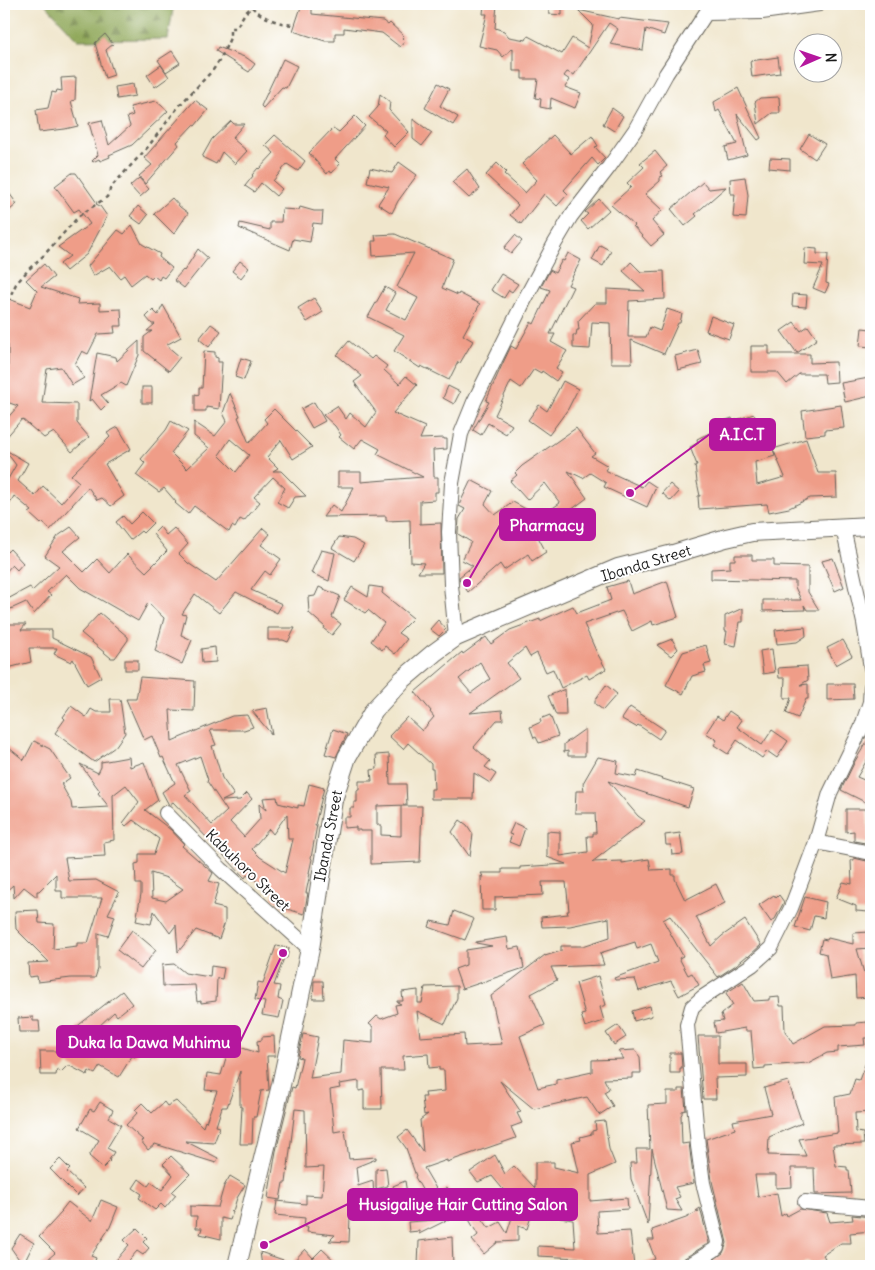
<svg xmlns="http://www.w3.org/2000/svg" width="875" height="1270" font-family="Delius,sans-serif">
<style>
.forest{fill:url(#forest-firs);stroke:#56623b}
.building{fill:#ef9d88;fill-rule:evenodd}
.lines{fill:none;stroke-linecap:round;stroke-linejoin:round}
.minor-casing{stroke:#66635a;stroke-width:16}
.tertiary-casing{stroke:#66635a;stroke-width:20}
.path{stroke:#66635a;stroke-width:2.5;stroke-dasharray:4 4;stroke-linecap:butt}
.minor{stroke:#fff;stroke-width:14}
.tertiary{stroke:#fff;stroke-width:18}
.labels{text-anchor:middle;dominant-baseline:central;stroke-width:4;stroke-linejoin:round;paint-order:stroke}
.street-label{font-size:15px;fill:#1c1c1c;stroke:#fff}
.leader{fill:none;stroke:#b5179e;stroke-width:2}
.callout-dot{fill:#b5179e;stroke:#fff;stroke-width:2}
.callout{fill:#b5179e;stroke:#b5179e;stroke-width:2}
.callout-label{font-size:16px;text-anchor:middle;font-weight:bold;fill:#fff}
</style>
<defs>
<pattern id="forest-firs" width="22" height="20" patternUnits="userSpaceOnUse" patternTransform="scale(1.25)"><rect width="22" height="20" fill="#90a85a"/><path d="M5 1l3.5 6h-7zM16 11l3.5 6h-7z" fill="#75884a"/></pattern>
</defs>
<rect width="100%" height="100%" fill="#fff"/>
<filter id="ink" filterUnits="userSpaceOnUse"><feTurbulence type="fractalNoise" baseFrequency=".02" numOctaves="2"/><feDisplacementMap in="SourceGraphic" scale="10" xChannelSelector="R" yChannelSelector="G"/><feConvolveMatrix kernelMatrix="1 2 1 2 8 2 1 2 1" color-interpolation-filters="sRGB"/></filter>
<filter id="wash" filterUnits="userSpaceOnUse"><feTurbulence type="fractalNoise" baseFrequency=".0096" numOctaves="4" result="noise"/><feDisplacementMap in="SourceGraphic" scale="20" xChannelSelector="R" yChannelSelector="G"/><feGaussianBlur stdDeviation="1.12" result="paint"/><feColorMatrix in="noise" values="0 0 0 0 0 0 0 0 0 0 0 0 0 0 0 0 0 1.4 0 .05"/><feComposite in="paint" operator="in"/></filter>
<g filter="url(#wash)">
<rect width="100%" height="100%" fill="#f0e6cc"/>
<polygon class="forest" points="45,4 174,4 168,39 78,40"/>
<g id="blocks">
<g class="building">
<polygon points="484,4 497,4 495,28 504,31 509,37 526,40 528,36 562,54 572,38 588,48 593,25 578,10 619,19 619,18 668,24 664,35 646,29 643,50 610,44 618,29 609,23 574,75 567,72 564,76 570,80 565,87 581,93 575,108 551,98 550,109 540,107 541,99 535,98 538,79 522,79 522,71 513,71 513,48 503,57 497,50 479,46 487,14 483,14"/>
<polygon points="550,4 562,4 562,15 549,14"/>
<polygon points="301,7 312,8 312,14 383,21 388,25 390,23 404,36 402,38 405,41 400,47 382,33 344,28 344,33 335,33 335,41 325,41 293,31"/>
<polygon points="105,34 113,44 106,50 114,75 105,78 95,43"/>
<polygon points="218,47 247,58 255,64 249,72 216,51"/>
<polygon points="172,51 180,63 166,72 158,60"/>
<polygon points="778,57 780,73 752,77 750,61"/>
<polygon points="283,59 297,66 286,88 282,87 263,108 261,106"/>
<polygon points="161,65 169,77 155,87 147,75"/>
<polygon points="76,77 75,100 71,101 78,126 65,129 39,132 36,110 48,108 52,92 56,93 57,90 62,91 61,78"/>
<polygon points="438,83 449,89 440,106 458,117 453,125 425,108"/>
<polygon points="133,84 135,96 117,99 115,87"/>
<polygon points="738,88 761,138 758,140 737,114 747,155 728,160 725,147 737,144 719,110 716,112 714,102"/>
<polygon points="380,94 390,102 389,110 409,132 394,147 383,135 386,131 369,117 378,107"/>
<polygon points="779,97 780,113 772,113 758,124 755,102 760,98"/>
<polygon points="195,100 208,110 195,126 193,125 177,142 179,145 145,184 139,176 152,165 144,158"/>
<polygon points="156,101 168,111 132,145 109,155 110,157 100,161 99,159 93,162 92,161 98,155 89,123 102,120 109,145 130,126 127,117 133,115 130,107"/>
<polygon points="612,108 623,116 614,131 603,124"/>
<polygon points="355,116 365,126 335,159 340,164 332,173 329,171 327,174 309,153 333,128 339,132"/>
<polygon points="413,119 432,133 422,146 413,139"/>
<polygon points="231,121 234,124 244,124 232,138 247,151 235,164 222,152 216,164 202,157 212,139"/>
<polygon points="809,134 825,144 815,159 800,149"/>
<polygon points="275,135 305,161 298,171 287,164 273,181 282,189 276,196 261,183 254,192 245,186 253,176 252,175 258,168 259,169 274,153 265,145"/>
<polygon points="553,135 571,154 592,136 598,146 595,147 605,158 598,165 592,158 564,190 568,194 557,206 544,194 521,224 510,215 518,205 486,175 497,163 506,172 504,174 525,193 537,180 522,164"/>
<polygon points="655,151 667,166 660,172 663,176 660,177 660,181 645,194 662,210 652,221 664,235 651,246 633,226 634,225 611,205 631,187 627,183 644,167 640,163"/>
<polygon points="770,158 790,159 790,170 769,168"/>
<polygon points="399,162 417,175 398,201 392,213 378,204 389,187 367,182 370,168 392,173"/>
<polygon points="467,169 480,189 469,198 452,182"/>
<polygon points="72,173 76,173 97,203 96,204 100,206 107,216 87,254 66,271 60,264 70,256 58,247 90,224 79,209 74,212 55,186"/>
<polygon points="745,177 748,195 746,218 733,217 735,194 731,194 730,179"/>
<polygon points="139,178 149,189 140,197 130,186"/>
<polygon points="703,182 709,189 726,187 695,214 697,216 685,226 671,209"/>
<polygon points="4,186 17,204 10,210 4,202"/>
<polygon points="172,198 180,207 188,213 174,234 154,214"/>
<polygon points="599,199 609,210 588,229 581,221 588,214 585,212"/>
<polygon points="138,206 148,215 141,224 130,216"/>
<polygon points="300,207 314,211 323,211 322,224 313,223 310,242 293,239 290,250 239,228 240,223 270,230 270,222 281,222 282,209 299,210"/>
<polygon points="132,225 142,244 160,254 159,257 172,268 164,278 161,276 159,280 154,276 151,279 145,274 131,285 124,275 120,278 110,266 93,276 88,266 118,230 124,234"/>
<polygon points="395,234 453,259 442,288 458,295 459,293 480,304 463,335 473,341 460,363 458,362 449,380 421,366 420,368 394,351 404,335 368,317 385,287 395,293 386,310 406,320 418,298 397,287 414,253 373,256 372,241 376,241 375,235"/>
<polygon points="515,235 522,241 511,254 504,248"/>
<polygon points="600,245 611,251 603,266 592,260"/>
<polygon points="805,248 817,249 817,254 828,254 826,283 829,284 825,293 813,288 823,265 804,264"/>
<polygon points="198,249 208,258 184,288 174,280 183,270 184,271"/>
<polygon points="568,253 581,260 568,285 573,287 550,334 555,334 551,342 567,351 556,368 562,372 556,381 542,371 541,373 534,369 521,388 511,381 495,415 512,425 506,434 488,423 481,435 473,430 489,402 486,401 502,365 511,346 516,349 531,322 534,324 550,290 541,287 550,270 555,273 562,260 564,261"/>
<polygon points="240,261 249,268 241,278 232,271"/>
<polygon points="631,262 641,272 664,271 665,299 629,301 628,337 646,337 650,327 660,331 667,309 682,314 680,323 678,323 664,354 631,340 632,363 611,363 610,323 592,322 590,349 573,348 573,335 576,335 577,330 579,330 578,321 595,303 607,303 607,289 645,291 623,271"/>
<polygon points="44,264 54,277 41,287 78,299 77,304 100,303 100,310 121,309 122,326 114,326 115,333 98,334 88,354 82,351 75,364 84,378 72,385 61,367 47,369 42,403 77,404 77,423 89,437 72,452 54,432 44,438 22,419 4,440 4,422 18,406 4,401 4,372 8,374 8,345 4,345 4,297 30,307 37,291 26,280"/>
<polygon points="501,274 518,284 512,292 509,290 504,298 491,290"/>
<polygon points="793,294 807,295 806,307 792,306"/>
<polygon points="314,298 323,312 307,322 298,308"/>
<polygon points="163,305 181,337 166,345 180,357 169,371 144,351 144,337 152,331 147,331 155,324 152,324 146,317 153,310 158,315"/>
<polygon points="711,316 734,325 729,339 706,331"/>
<polygon points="794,322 801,331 808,326 817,339 797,353 781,331"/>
<polygon points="211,324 221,331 209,347 199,339"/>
<polygon points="862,328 871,329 871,347 860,346"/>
<polygon points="139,341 139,355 126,386 121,383 101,395 108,403 101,410 92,399 89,401 97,353 116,357 117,361"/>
<polygon points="349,341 371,359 374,356 387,366 384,370 399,384 406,376 417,385 393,413 425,427 420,439 444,438 444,439 447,439 447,449 433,450 434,477 438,477 438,492 435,492 435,500 420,501 420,524 441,523 442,573 418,573 424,563 411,562 410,520 386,521 386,516 323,517 332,505 341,512 354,487 338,487 338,472 361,472 361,482 423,477 377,454 380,449 362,439 354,449 339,437 341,435 335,426 323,415 337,406 346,419 350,413 366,427 376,412 354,382 362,376 337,355"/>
<polygon points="751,346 769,346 769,354 810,354 810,363 836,362 837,382 825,383 824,374 799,374 787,384 777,372 751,372"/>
<polygon points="698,350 702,364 678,370 675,356"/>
<polygon points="204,351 215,352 215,357 218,358 218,362 222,362 219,409 206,407 206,411 195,411 195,394 199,395 199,388 202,388"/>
<polygon points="241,358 251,361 244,380 235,377"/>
<polygon points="869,378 871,396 845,402 841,383"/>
<polygon points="563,381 578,389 568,409 549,435 528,420 539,405 547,411"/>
<polygon points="448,386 460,392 454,404 443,398"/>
<rect x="142" y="387" width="10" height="16"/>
<path d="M230,393l10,23 -2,1 11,26 18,-20 -3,-4 10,-10 38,38 -19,12 -12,-19 -14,17 11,11 -5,3h8l25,25 -11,1 -7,11 -11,-6 8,-14 -12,-11 -19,20 6,5 -16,19 -4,-2 -5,9 -3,-2 -3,6 -35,-26 -6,8 -13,-11 1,-1 -12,-14 -5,4 -23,-17 9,-12 -4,-4 25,-29 5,-9 17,10 -17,22 16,16 22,-21 -15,-12v-14l21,14 12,-15 -4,-8zM230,439l19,16 -13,17 -17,-17z"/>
<polygon points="314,402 325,421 312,428 301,409"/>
<polygon points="841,405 844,428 825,430 825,434 805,436 802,411"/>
<polygon points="754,414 761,434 768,432 775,456 755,462 757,485 785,477 773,449 806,439 818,473 836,473 837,497 810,498 789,508 769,512 767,504 699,509 698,496 700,496 697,482 695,465 697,465 690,447 698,443 697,439 720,428 718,423 732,418 733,421"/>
<polygon points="118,427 131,449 105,464 124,496 111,506 102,498 97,500 88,487 50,530 43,522 41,524 29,513 32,511 14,496 4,514 4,486 16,465 4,449 28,463 18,481 35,496 43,486 61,503 79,482 71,475 110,437 107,433"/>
<polygon points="576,428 595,453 591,456 608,466 605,470 642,487 647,481 656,487 647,507 604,487 606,483 590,473 583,478 568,471 587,498 571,510 539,530 542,534 538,537 546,552 532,561 528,554 504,570 500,564 468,592 460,581 459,577 473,566 462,560 471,542 458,534 458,532 459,519 465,509 459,506 460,503 471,480 492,491 485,504 495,515 513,502 533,513 537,519 540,517 542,518 541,516 560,503 545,483 527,500 510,481 517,475 515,473 522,466"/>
<polygon points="670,484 679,492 671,501 662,493"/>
<polygon points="142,512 153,523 143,533 141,531 130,540 116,522 123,516 130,524"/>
<polygon points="71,527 80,537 63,551 84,572 97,559 110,573 127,554 146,572 167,551 153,534 160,527 166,535 174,528 188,544 179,554 188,563 216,582 263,528 270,534 261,545 281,559 270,575 265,571 251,590 282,604 277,613 236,592 219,613 195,594 182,614 186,615 181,635 192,640 182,664 155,651 164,618 148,603 138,621 80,588 66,574 47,592 51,595 34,614 26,602 4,612 4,601 30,587 32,591 59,566 45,556 58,536"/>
<polygon points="339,537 353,539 364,545 354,561 332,548"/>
<polygon points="10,549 23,563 17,570 12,565 4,574 4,555"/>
<polygon points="321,550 335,553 329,581 311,573"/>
<polygon points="735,555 752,555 752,560 774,560 774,566 808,567 808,592 819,610 807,610 804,605 805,610 763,611 763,600 801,600 795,587 795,581 711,579 711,569 730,568 730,560 735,560"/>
<polygon points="833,558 844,587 835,591 822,561"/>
<path d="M628,581l4,13 35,-13 11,36 -25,8 -1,-4 -20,10 -10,-20 -38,13 12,27 10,18 -17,10 -2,-4 -26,13 -8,-19 -7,3 -9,-19 -7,4 -5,-9 -18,15 12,15 -49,35 32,-3 1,10h-6l-23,27 16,14 -5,6 11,7 -6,9 -16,-10 -1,26h-42v-10h3l-1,-20h-2v-5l-23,-21 -5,6 -14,-13 18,-19 15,14 12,-14 -4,-5 1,-1 -16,-19 47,-40 1,2 23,-17 5,7 19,-14 30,-11v2l33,-15 4,7 34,-13 -4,-13zM480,662l10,17 -19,14 -12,-14z"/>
<polygon points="370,586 383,588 382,593 413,618 398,633 407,639 395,654 385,646 382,650 371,641 384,623 368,610 365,613 344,600 352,587 368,597"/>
<polygon points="319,587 340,596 332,617 341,624 332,635 324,629 325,627 309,613 308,597 315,596"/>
<polygon points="743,608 743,622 740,622 736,646 725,644 727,631 725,631 725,616"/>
<polygon points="100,613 128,637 128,640 115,658 111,658 81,633"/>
<polygon points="438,620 446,629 439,636 430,629"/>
<polygon points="4,624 26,624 21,630 52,630 52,638 91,657 101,677 87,685 73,659 71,662 54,654 57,648 29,648 31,662 4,669"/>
<polygon points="805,627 806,636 797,642 777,644 775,630"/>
<polygon points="268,628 295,628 288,642 283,640 268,640"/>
<polygon points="672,639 678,649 671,656 657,645"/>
<polygon points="843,640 852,656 836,665 827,648"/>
<polygon points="706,645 711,663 704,665 706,672 692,676 683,694 666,685 683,652"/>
<polygon points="215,647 216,662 202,663 201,649"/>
<polygon points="772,649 775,672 763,674 760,651"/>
<rect x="125" y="660" width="13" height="10"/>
<polygon points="807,666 808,680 800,685 808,684 808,699 806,699 798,718 786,713 791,698 784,698 785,678 779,678 778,668"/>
<path d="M140,677l55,4 -1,30 -24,-1 2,31 60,-25 15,-1 6,12 -9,3h-34l6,15 -4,1 10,32 12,17 -12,6 18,-1 7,-7 5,6 -22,23 14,15 16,-18 -1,-15 7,6 -3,-12 14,-1 1,6 20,5v-3l6,1 5,-22 15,4 -9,37h2l-6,33 1,1 -3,14h1l-4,20h2l-4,21 -17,-5 -15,-11 2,-6 -27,-17 -2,3 -72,-76 -4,3 -7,-13 13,-9 -12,-26 -2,1 -9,-22 -8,4 -18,-41h10zM200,756l8,24 -1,1 20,30 -15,14 -27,-30 6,-4 -13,-26zM287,814l1,25h5l-8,34 -25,-16 -8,-8 17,-20 4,5z"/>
<polygon points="827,684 853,684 854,699 827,700"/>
<polygon points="606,685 617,694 603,710 595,704 595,700"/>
<polygon points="565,689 566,715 556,715 548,696"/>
<polygon points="110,699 120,699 125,733 115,747 94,762 55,733 65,719 63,717 71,706 86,717 91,709 96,712 111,712"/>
<polygon points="630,707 665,730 659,739 638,725 636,727 622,719"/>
<polygon points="267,708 272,735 252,711"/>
<polygon points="729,711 742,720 737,727 762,745 772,730 788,741 777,758 767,751 762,758 737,740 728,754 714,745 717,740 706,733 717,716 723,720"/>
<polygon points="550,715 558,736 539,743 536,737 534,738 530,727 541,722 540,719"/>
<polygon points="333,729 347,734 336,757 325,754"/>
<polygon points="585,729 585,756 568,756 568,751 564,752 564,744"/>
<polygon points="871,735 871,753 857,777 871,783 871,805 841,790 855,761"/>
<path d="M34,741l16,8 20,29 -9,6 10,18 1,7 37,-2 -11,-14 2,-2 -20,-27 18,9 3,-6v-5l28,-5 1,10 14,-5 14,38 -13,10 26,20 13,14 -2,2 31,27 -4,8 10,3 -6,22 12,3v13l-6,17 -23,-9 -18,22 -2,-27 -6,8 -16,-22 -3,13 -15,-3 5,-27v-10h-5l-1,-20 4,-1v-9h15l5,-15 -26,-19 -7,6 -3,-3 16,-21 -13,-17 -13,10 1,45 -10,2 1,14 -40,2 4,23 27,-1 23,12 -11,22 7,2 -7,20 -10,-3v36l-3,9h-24l-33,4 -1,-6 -8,1 -1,-14 21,-1 -33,-33 -1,-18 23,-1 1,13 15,1 -1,25 24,-3v-3h11l14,-45h-40v-7h-6v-17l-17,17h-2v6l-13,-10 -10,11 -1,-13 -9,8v-149l20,16zM151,873l16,5 16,11 -17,12 -14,-3z"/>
<polygon points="389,754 390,784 406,784 407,805 377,806 377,825 381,825 381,835 401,836 401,806 422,806 420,862 371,864 371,831 360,831 360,830 356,830 356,827 344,828 344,817 350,817 350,808 354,808 354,802 357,802 357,790 359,790 359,781 372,781 371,770 377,769 376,755"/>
<polygon points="598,757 618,761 616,773 636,777 638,771 694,789 688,807 608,781 638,816 645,821 592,862 622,861 622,863 649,859 651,870 672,869 672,875 675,875 675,879 685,900 716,884 725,903 696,917 711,946 722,936 745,920 761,945 749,956 748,955 736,965 718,977 670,916 663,920 683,956 679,958 688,975 692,973 699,985 679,996 671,981 639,991 635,979 615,980 614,978 658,962 651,944 637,949 635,942 600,953 604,965 551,967 557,980 531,994 545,1025 520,1036 538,1088 556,1084 556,1080 592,1072 592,1060 624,1059 618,1051 635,1050 640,1057 641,1073 632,1073 632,1078 604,1079 609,1089 604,1092 613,1106 599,1115 587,1097 534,1109 500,1081 521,1112 517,1113 522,1123 511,1127 516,1138 447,1162 447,1160 424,1168 438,1192 447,1187 454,1200 434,1211 415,1177 416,1176 406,1148 398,1137 407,1130 423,1152 420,1120 428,1114 424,1115 422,1097 426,1097 425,1093 445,1091 444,1070 439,1070 439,1067 429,1068 428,1054 403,1056 404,1070 381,1070 382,1109 364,1109 364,1090 359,1091 359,1081 339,1084 340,1088 330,1090 334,1132 345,1130 349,1159 376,1157 376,1159 356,1167 358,1186 373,1181 375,1215 350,1217 349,1242 329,1241 335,1235 307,1232 308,1227 304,1227 305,1218 275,1215 277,1201 306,1204 306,1195 322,1196 324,1167 306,1168 305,1110 295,1109 286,1183 283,1183 280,1200 268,1198 276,1151 292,1087 295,1088 302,1058 298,1057 303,1034 318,1037 310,1078 341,1074 343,1040 373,1043 373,1027 369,1024 377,1016 381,1019 397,1013 395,1005 401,1004 397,1002 397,1001 403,1001 402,992 418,990 418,1003 422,1003 425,987 457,986 457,998 445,1024 417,1011 420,1037 464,1034 465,1046 502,1044 491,996 545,955 545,956 561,951 561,946 583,946 610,937 609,918 570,926 542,927 541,917 568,914 567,911 569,911 566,882 542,882 543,895 495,897 495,910 482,910 481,876 484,878 481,873 502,873 502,869 520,869 520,867 566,864 547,857 547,831 560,832 560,856 588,852 587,836 593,836 593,833 596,833 595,813 575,813 576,791 584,791 583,783"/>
<polygon points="846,809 867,809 868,838 871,838 871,844 854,841 854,831 846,832"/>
<polygon points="460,820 467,825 473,834 470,857 452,832"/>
<polygon points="514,823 525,828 519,846 509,842 512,835 509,834"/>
<polygon points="680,833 683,854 672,855 671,845 666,845 665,835"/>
<polygon points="854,858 871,862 871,893 869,893 869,912 856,911 856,906 836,898 843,882 852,884 851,860 854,860"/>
<polygon points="774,895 776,898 779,895 784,902 775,919 771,922 759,905"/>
<polygon points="805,897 826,902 824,918 814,916 810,931 795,927"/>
<polygon points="454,911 474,919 465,940 429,927 431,921 450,925"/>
<polygon points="132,930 156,950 141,969 117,950"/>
<polygon points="870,932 870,948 857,949 864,973 870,973 871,991 869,992 869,997 856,998 855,976 830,980 826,954 819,952 822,939 827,940 828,938 853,944 853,933"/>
<polygon points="507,937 509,949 520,947 524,968 462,989 455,969 466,965 466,950 492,946 476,943 476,942"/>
<polygon points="276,946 289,948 287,958 284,958 274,985 280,986 278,999 283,1001 279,1018 262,1015 265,1002 255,1000 258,982 263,983"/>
<polygon points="174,964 185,973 210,977 211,966 224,968 222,979 217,978 216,1001 201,1003 201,1001 197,1002 195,985 163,986 162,965"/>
<polygon points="598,976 606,1005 600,1007 604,1021 585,1027 581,1015 585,1014 576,983"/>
<polygon points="314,981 323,981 324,999 313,999"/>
<polygon points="743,982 754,1001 769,1000 769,998 779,997 780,1006 784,1006 785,1031 793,1044 825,1026 856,1025 856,1023 867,1022 869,1038 864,1038 865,1045 838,1047 838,1052 827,1053 808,1063 765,1066 765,1068 754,1069 751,1031 745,1031 745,1028 716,1033 714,1022 723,1021 721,1014 733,1005 726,993"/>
<polygon points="122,991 132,1004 117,1016 114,1012 96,1029 98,1031 85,1045 118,1038 127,1044 134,1036 138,1040 144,1033 151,1039 140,1052 139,1051 135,1057 132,1056 119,1077 100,1066 95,1074 89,1071 87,1075 70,1066 67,1066 61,1072 57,1069 56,1075 41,1075 40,1051 68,1051 77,1037 73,1033 77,1029 75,1028"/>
<polygon points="650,1006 652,1016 634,1021 632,1011"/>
<polygon points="33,1017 33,1021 39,1021 40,1032 19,1032 18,1018"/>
<polygon points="618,1025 626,1037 614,1045 606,1033"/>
<polygon points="274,1036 275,1056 267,1056 269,1090 261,1091 256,1117 253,1117 252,1144 240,1144 242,1107 240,1107 240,1071 227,1107 222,1107 216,1126 220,1127 214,1143 185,1141 218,1158 216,1163 155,1144 148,1150 141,1141 143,1140 126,1125 138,1112 135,1110 142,1103 152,1113 164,1102 167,1106 176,1101 203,1127 205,1121 206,1122 217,1091 205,1090 207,1073 221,1075 230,1044 258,1053 257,1041 262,1040 262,1037"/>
<polygon points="698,1036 718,1036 718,1064 747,1064 747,1077 715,1078 716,1099 703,1099"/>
<polygon points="670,1053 681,1053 682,1068 680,1068 680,1073 670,1073"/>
<polygon points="866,1062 867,1083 871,1076 871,1112 855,1113 856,1132 863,1133 864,1144 833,1145 836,1166 847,1167 847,1170 849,1170 851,1193 815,1194 814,1168 791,1168 792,1187 776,1188 776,1175 755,1175 758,1197 777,1193 781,1216 786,1213 787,1216 800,1209 827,1213 830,1222 853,1220 852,1215 871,1217 871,1231 850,1233 851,1243 841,1243 823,1255 825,1258 812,1266 807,1261 800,1266 704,1266 723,1253 727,1243 712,1181 706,1139 735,1129 733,1121 771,1114 764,1088 788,1081 802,1123 769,1137 768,1155 806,1156 799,1139 838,1133 835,1097 850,1094 855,1079 859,1080"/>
<polygon points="678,1089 684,1089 686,1110 682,1111 682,1114 681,1115 682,1144 689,1143 694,1183 675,1187 680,1197 675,1199 682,1211 667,1210 652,1149 648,1225 631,1179 630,1163 637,1163 636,1149 650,1149 648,1105 667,1104 667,1092 678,1092"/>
<polygon points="100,1102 113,1110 109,1118 121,1125 107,1148 114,1152 109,1160 110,1161 103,1168 89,1156 99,1140 79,1128 90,1109 94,1111"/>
<polygon points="605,1121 609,1149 615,1164 590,1175 590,1201 627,1198 628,1209 597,1211 598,1233 630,1231 634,1266 579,1265 579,1258 538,1256 538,1246 575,1248 573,1220 560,1218 560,1210 551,1209 536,1201 527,1229 518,1226 518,1241 498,1242 484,1254 472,1240 478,1235 467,1216 476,1210 489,1228 500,1222 507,1233 516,1205 492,1176 478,1182 470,1172 495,1155 505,1174 514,1166 535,1188 535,1162 554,1162 554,1167 579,1173 572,1142 581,1140 580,1137 592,1134 592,1131 596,1130 595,1122"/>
<polygon points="171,1156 190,1174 172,1192 176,1195 165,1208 161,1204 155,1210 139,1198 142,1194 133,1188 139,1179 148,1186 151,1182 162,1190 173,1175 163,1164"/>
<polygon points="60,1159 70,1169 67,1172 84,1188 77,1196 50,1169"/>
<polygon points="386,1168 388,1186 376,1189 376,1169"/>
<polygon points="230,1176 245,1185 237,1198 233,1211 231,1211 233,1212 230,1220 221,1218 221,1239 200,1234 202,1228 196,1228 197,1216 190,1216 190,1206 218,1207 224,1186"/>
<polygon points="405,1181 408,1200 400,1203 393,1186"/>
<polygon points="101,1200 118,1207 110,1227 91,1256 96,1258 93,1266 40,1266 55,1253 39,1237 62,1212 61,1211 68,1202 92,1221"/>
<polygon points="700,1208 709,1243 683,1259 679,1266 638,1266 655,1259 648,1240 654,1240 652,1230 686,1218 699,1211 696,1211"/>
<polygon points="449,1219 419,1234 419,1231 409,1232 408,1222"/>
<polygon points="137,1228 147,1238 143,1242 149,1248 143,1255 137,1251 124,1266 111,1266 129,1245 124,1240"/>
<polygon points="20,1234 34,1243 23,1265 11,1248"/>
<polygon points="452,1237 453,1266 418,1266 419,1241"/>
<polygon points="305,1249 313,1258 322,1249 340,1266 262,1266 260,1252 292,1263"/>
</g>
</g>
</g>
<g filter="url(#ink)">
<use href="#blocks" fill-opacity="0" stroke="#66635a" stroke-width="1"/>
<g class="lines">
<defs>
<g id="minor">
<polyline points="843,528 864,623 871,668"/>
<polyline points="456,637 451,585 449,532 452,483 461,434 474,402 524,301 555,243 571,216 609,167 635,130 666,74 706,13 762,12 819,4"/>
<polyline points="166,813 221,869 310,949"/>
<polyline points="816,842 871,853"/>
<polyline points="805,1202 871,1208"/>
<polyline points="688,1266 714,1250 717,1247 718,1242 703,1183 698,1146 687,1025 692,1007 703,997 752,965 771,948 791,908 804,874 816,842 830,793 861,729 870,702 871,686"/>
</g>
<polyline id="tertiary" points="237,1266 281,1085 310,949 333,800 347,757 374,710 402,680 434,653 456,637 618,568 673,554 726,538 752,532 871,526"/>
</defs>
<use href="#minor" class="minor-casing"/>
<use href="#tertiary" class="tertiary-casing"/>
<g class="path">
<path d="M252,7c10,11 26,16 40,18"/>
<polyline points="4,309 16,284 29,269 44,255 79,216 107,197 111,187 147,148 179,106 213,70 221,58 230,38 230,28 236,28 245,13 252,7 252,4"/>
</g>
<use href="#minor" class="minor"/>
<use href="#tertiary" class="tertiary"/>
</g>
</g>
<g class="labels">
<g class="street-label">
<text transform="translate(646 563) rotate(-17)">Ibanda Street</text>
<text transform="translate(328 836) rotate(-79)">Ibanda Street</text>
<text transform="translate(248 870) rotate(44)">Kabuhoro Street</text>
</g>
</g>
<path class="leader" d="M630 493L710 434M467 583L500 525M283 953L240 1042M264 1245L348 1204"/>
<g class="callout-dot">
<circle cx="630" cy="493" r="5"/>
<circle cx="467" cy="583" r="5"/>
<circle cx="283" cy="953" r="5"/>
<circle cx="264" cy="1245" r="5"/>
</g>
<g class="callout">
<rect x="710" y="419" width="65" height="31" rx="5"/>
<rect x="500" y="509" width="95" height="31" rx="5"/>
<rect x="57" y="1026" width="183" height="31" rx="5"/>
<rect x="348" y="1189" width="229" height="31" rx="5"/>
</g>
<g class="callout-label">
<text x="742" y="440">A.I.C.T</text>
<text x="547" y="531">Pharmacy</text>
<text x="149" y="1048">Duka la Dawa Muhimu</text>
<text x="463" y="1210">Husigaliye Hair Cutting Salon</text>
</g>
<rect width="875" height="1270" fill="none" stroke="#fff" stroke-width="20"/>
<g transform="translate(818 58) rotate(88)"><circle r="24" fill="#ffffff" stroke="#a4a4a4"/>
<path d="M0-4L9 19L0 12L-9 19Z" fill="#b5179e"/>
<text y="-8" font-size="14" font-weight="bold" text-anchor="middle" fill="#1c1c1c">N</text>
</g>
</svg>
